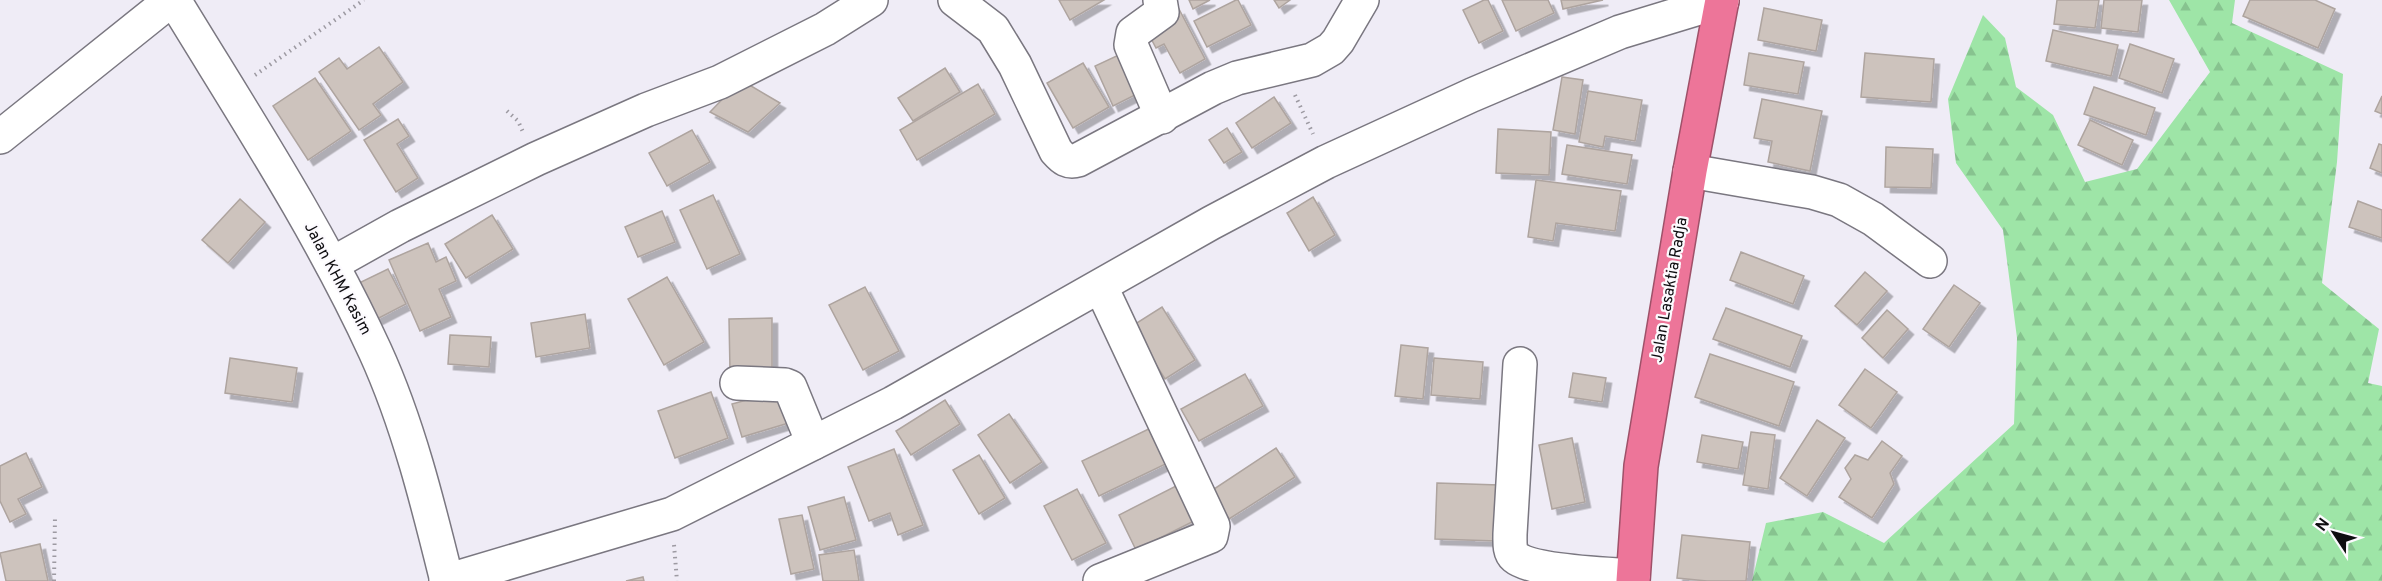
<svg xmlns="http://www.w3.org/2000/svg" width="2382" height="581" font-family="Overpass,sans-serif">
<style>
.forest{fill:url(#forest-firs)}
.building{fill:#cdc3bd;stroke:#aea49f;stroke-width:1.5;filter:url(#shadow)}
.lines{fill:none;stroke-linecap:round;stroke-linejoin:round}
.minor-casing{stroke:#7a7780;stroke-width:36}
.highway-casing{stroke:#9f5169;stroke-width:36}
.path{stroke:#9d9aa2;stroke-width:4;stroke-dasharray:1.5 4.5;stroke-linecap:butt}
.minor{stroke:#fff;stroke-width:33}
.highway{stroke:#ed7599;stroke-width:33}
.labels{text-anchor:middle;dominant-baseline:central;stroke-width:4.5;stroke-linejoin:round;paint-order:stroke}
.street-label{font-size:16px;fill:#0e0d10;stroke:#fcfafe}
</style>
<defs>
<pattern id="forest-firs" width="22" height="20" patternUnits="userSpaceOnUse" patternTransform="scale(1.5)"><rect width="22" height="20" fill="#9ee5a7"/><path d="M5 1l3.5 6h-7zM16 11l3.5 6h-7z" fill="#87c38f"/></pattern>
<filter id="shadow"><feDropShadow dx="5.5" dy="5.5" stdDeviation="0" flood-color="#0004"/></filter>
</defs>
<rect width="100%" height="100%" fill="#efecf6"/>
<polygon class="forest" points="2169,0 2235,0 2232,23 2343,74 2337,162 2322,283 2379,329 2368,383 2382,386 2382,581 1752,581 1766,523 1823,512 1884,543 2014,424 2017,338 2003,230 1956,163 1948,99 1983,15 2005,38 2016,87 2053,115 2085,182 2137,169 2210,72"/>
<g class="building">
<polygon points="1059,0 1104,0 1070,20"/>
<polygon points="1189,0 1210,0 1193,9"/>
<polygon points="1236,0 1238,0 1251,25 1207,47 1194,21"/>
<polygon points="1274,0 1290,0 1279,8"/>
<polygon points="1484,0 1488,0 1503,31 1479,43 1463,10"/>
<polygon points="1502,0 1548,0 1554,13 1516,31"/>
<polygon points="1561,0 1603,0 1563,9"/>
<polygon points="2057,0 2099,0 2095,28 2054,24"/>
<polygon points="2104,0 2142,0 2138,32 2101,28"/>
<polygon points="2250,0 2315,0 2335,9 2318,48 2243,16"/>
<polygon points="1764,8 1822,20 1816,51 1758,40"/>
<polygon points="1179,9 1205,59 1180,73 1164,44 1156,48 1145,27"/>
<polygon points="2053,30 2118,45 2111,76 2046,61"/>
<polygon points="2130,44 2174,59 2162,93 2119,78"/>
<polygon points="379,47 403,82 373,104 381,115 359,130 319,72 339,58 347,69"/>
<polygon points="1123,53 1141,92 1113,106 1095,66"/>
<polygon points="1749,53 1804,62 1798,94 1744,85"/>
<polygon points="1865,53 1934,59 1931,102 1861,97"/>
<polygon points="1083,63 1109,107 1073,128 1047,83"/>
<polygon points="945,68 960,92 913,121 898,98"/>
<polygon points="1562,77 1583,80 1575,134 1553,130"/>
<polygon points="315,78 351,131 308,160 273,106"/>
<polygon points="741,80 780,103 748,132 710,112"/>
<polygon points="978,84 995,114 917,160 900,130"/>
<polygon points="2094,87 2155,108 2146,135 2084,114"/>
<polygon points="1588,91 1642,100 1635,141 1605,136 1603,147 1579,142"/>
<polygon points="2382,96 2382,114 2375,111"/>
<polygon points="1274,97 1291,123 1252,148 1236,123"/>
<polygon points="1762,99 1822,111 1810,171 1768,162 1772,141 1754,138"/>
<polygon points="398,119 409,136 397,144 418,178 396,192 364,140"/>
<polygon points="2090,120 2133,140 2122,165 2078,145"/>
<polygon points="1227,128 1242,152 1224,163 1209,140"/>
<polygon points="1498,129 1551,132 1549,175 1496,173"/>
<polygon points="692,130 710,162 667,186 649,153"/>
<polygon points="2379,144 2382,145 2382,173 2370,168"/>
<polygon points="1567,145 1632,155 1627,184 1562,174"/>
<polygon points="1886,147 1933,149 1931,188 1885,187"/>
<polygon points="1536,180 1621,191 1615,231 1556,223 1553,241 1528,237"/>
<polygon points="713,195 740,254 707,269 680,210"/>
<polygon points="1313,197 1335,235 1309,251 1287,213"/>
<polygon points="240,199 265,222 228,263 202,240"/>
<polygon points="2358,201 2382,210 2382,238 2349,227"/>
<polygon points="662,211 675,242 638,257 625,227"/>
<polygon points="492,215 513,249 466,278 445,244"/>
<polygon points="428,243 436,262 446,257 456,281 439,289 451,317 420,331 389,260"/>
<polygon points="1741,252 1804,276 1793,304 1730,280"/>
<polygon points="388,269 406,304 377,319 359,283"/>
<polygon points="1865,272 1887,291 1857,325 1835,306"/>
<polygon points="667,277 704,342 664,365 628,299"/>
<polygon points="1954,285 1980,303 1949,347 1923,329"/>
<polygon points="865,287 899,351 863,370 829,305"/>
<polygon points="1162,307 1195,360 1165,379 1132,326"/>
<polygon points="1726,308 1802,336 1790,367 1713,339"/>
<polygon points="1887,310 1908,329 1883,358 1862,338"/>
<polygon points="585,314 590,348 536,357 531,323"/>
<polygon points="772,318 772,370 730,371 729,319"/>
<polygon points="450,335 491,337 489,367 448,364"/>
<polygon points="1401,345 1428,348 1423,399 1395,396"/>
<polygon points="1710,354 1794,382 1779,426 1695,397"/>
<polygon points="230,358 297,368 292,402 225,393"/>
<polygon points="1434,358 1483,362 1480,399 1431,395"/>
<polygon points="1865,369 1897,392 1871,428 1839,405"/>
<polygon points="1573,373 1606,378 1602,402 1569,397"/>
<polygon points="1245,374 1263,406 1199,441 1181,409"/>
<polygon points="783,390 792,422 742,437 732,404"/>
<polygon points="711,392 728,438 675,458 658,411"/>
<polygon points="945,400 960,424 911,455 896,431"/>
<polygon points="1009,414 1042,462 1010,483 978,435"/>
<polygon points="1817,420 1845,438 1807,496 1780,478"/>
<polygon points="1159,424 1176,459 1099,496 1082,461"/>
<polygon points="1751,432 1775,435 1768,489 1743,485"/>
<polygon points="1702,435 1743,442 1738,469 1697,462"/>
<polygon points="1572,438 1585,502 1552,509 1539,445"/>
<polygon points="1882,441 1902,456 1890,473 1894,484 1872,518 1839,497 1851,479 1845,468 1855,455 1868,460"/>
<polygon points="1276,448 1295,477 1229,519 1211,491"/>
<polygon points="894,449 923,525 898,535 890,513 869,521 848,467"/>
<polygon points="26,453 42,487 18,499 26,514 10,522 0,501 0,466"/>
<polygon points="979,455 1005,498 979,514 953,470"/>
<polygon points="1437,483 1499,485 1497,541 1435,539"/>
<polygon points="1178,485 1196,520 1136,550 1119,515"/>
<polygon points="1077,489 1106,543 1072,560 1044,506"/>
<polygon points="844,497 856,540 820,550 808,507"/>
<polygon points="802,515 814,569 791,574 779,519"/>
<polygon points="1682,535 1750,542 1746,581 1707,581 1677,578"/>
<polygon points="40,544 48,581 6,581 0,553"/>
<polygon points="854,550 859,581 823,581 819,555"/>
<polygon points="643,577 644,581 626,581"/>
</g>
<g class="lines">
<defs>
<g id="minor">
<path d="M174,0c70,115 145,229 201,351 33,72 53,153 72,230"/>
<path d="M955,0l38,29 22,36 41,86c7,8 12,12 22,9l135,-72 24,-10 75,-18 19,-11 7,-8 24,-41"/>
<polyline points="1160,0 1162,12 1133,33 1131,45 1162,117"/>
<polyline points="0,137 171,0"/>
<polyline points="1690,171 1812,192 1839,200 1873,219 1930,261"/>
<polyline points="332,264 400,226 536,159 646,110 720,82 825,29 871,0"/>
<path d="M1520,364l-10,170c0,8 -1,18 5,23 18,15 93,17 118,19"/>
<polyline points="737,383 785,385 790,387 813,443"/>
<polyline points="446,581 672,514 893,403 1211,223 1326,162 1472,95 1620,32 1722,1"/>
<polyline points="1100,581 1211,536 1213,526 1101,287"/>
</g>
<polyline id="highway" points="1633,581 1641,466 1690,171 1722,0"/>
</defs>
<use href="#minor" class="minor-casing"/>
<use href="#highway" class="highway-casing"/>
<g class="path">
<polyline points="255,75 364,0"/>
<polyline points="1295,95 1313,134"/>
<polyline points="507,111 518,121 523,132"/>
<polyline points="674,545 677,581"/>
<polyline points="54,581 55,517"/>
</g>
<use href="#minor" class="minor"/>
<use href="#highway" class="highway"/>
</g>
<g class="labels">
<g class="street-label">
<text transform="translate(337 279) rotate(62)">Jalan KHM Kasim</text>
<text transform="translate(1670 290) rotate(-80)">Jalan Lasaktia Radja</text>
</g>
</g>
<g transform="translate(2334 533) rotate(306)" stroke="#fcfafe" stroke-width="4.5" paint-order="stroke">
<path d="M0-4.5L10 22L0 15L-10 22Z" fill="#0e0d10"/>
<text y="-9" font-size="16" font-weight="bold" text-anchor="middle" fill="#0e0d10">N</text>
</g>
</svg>
